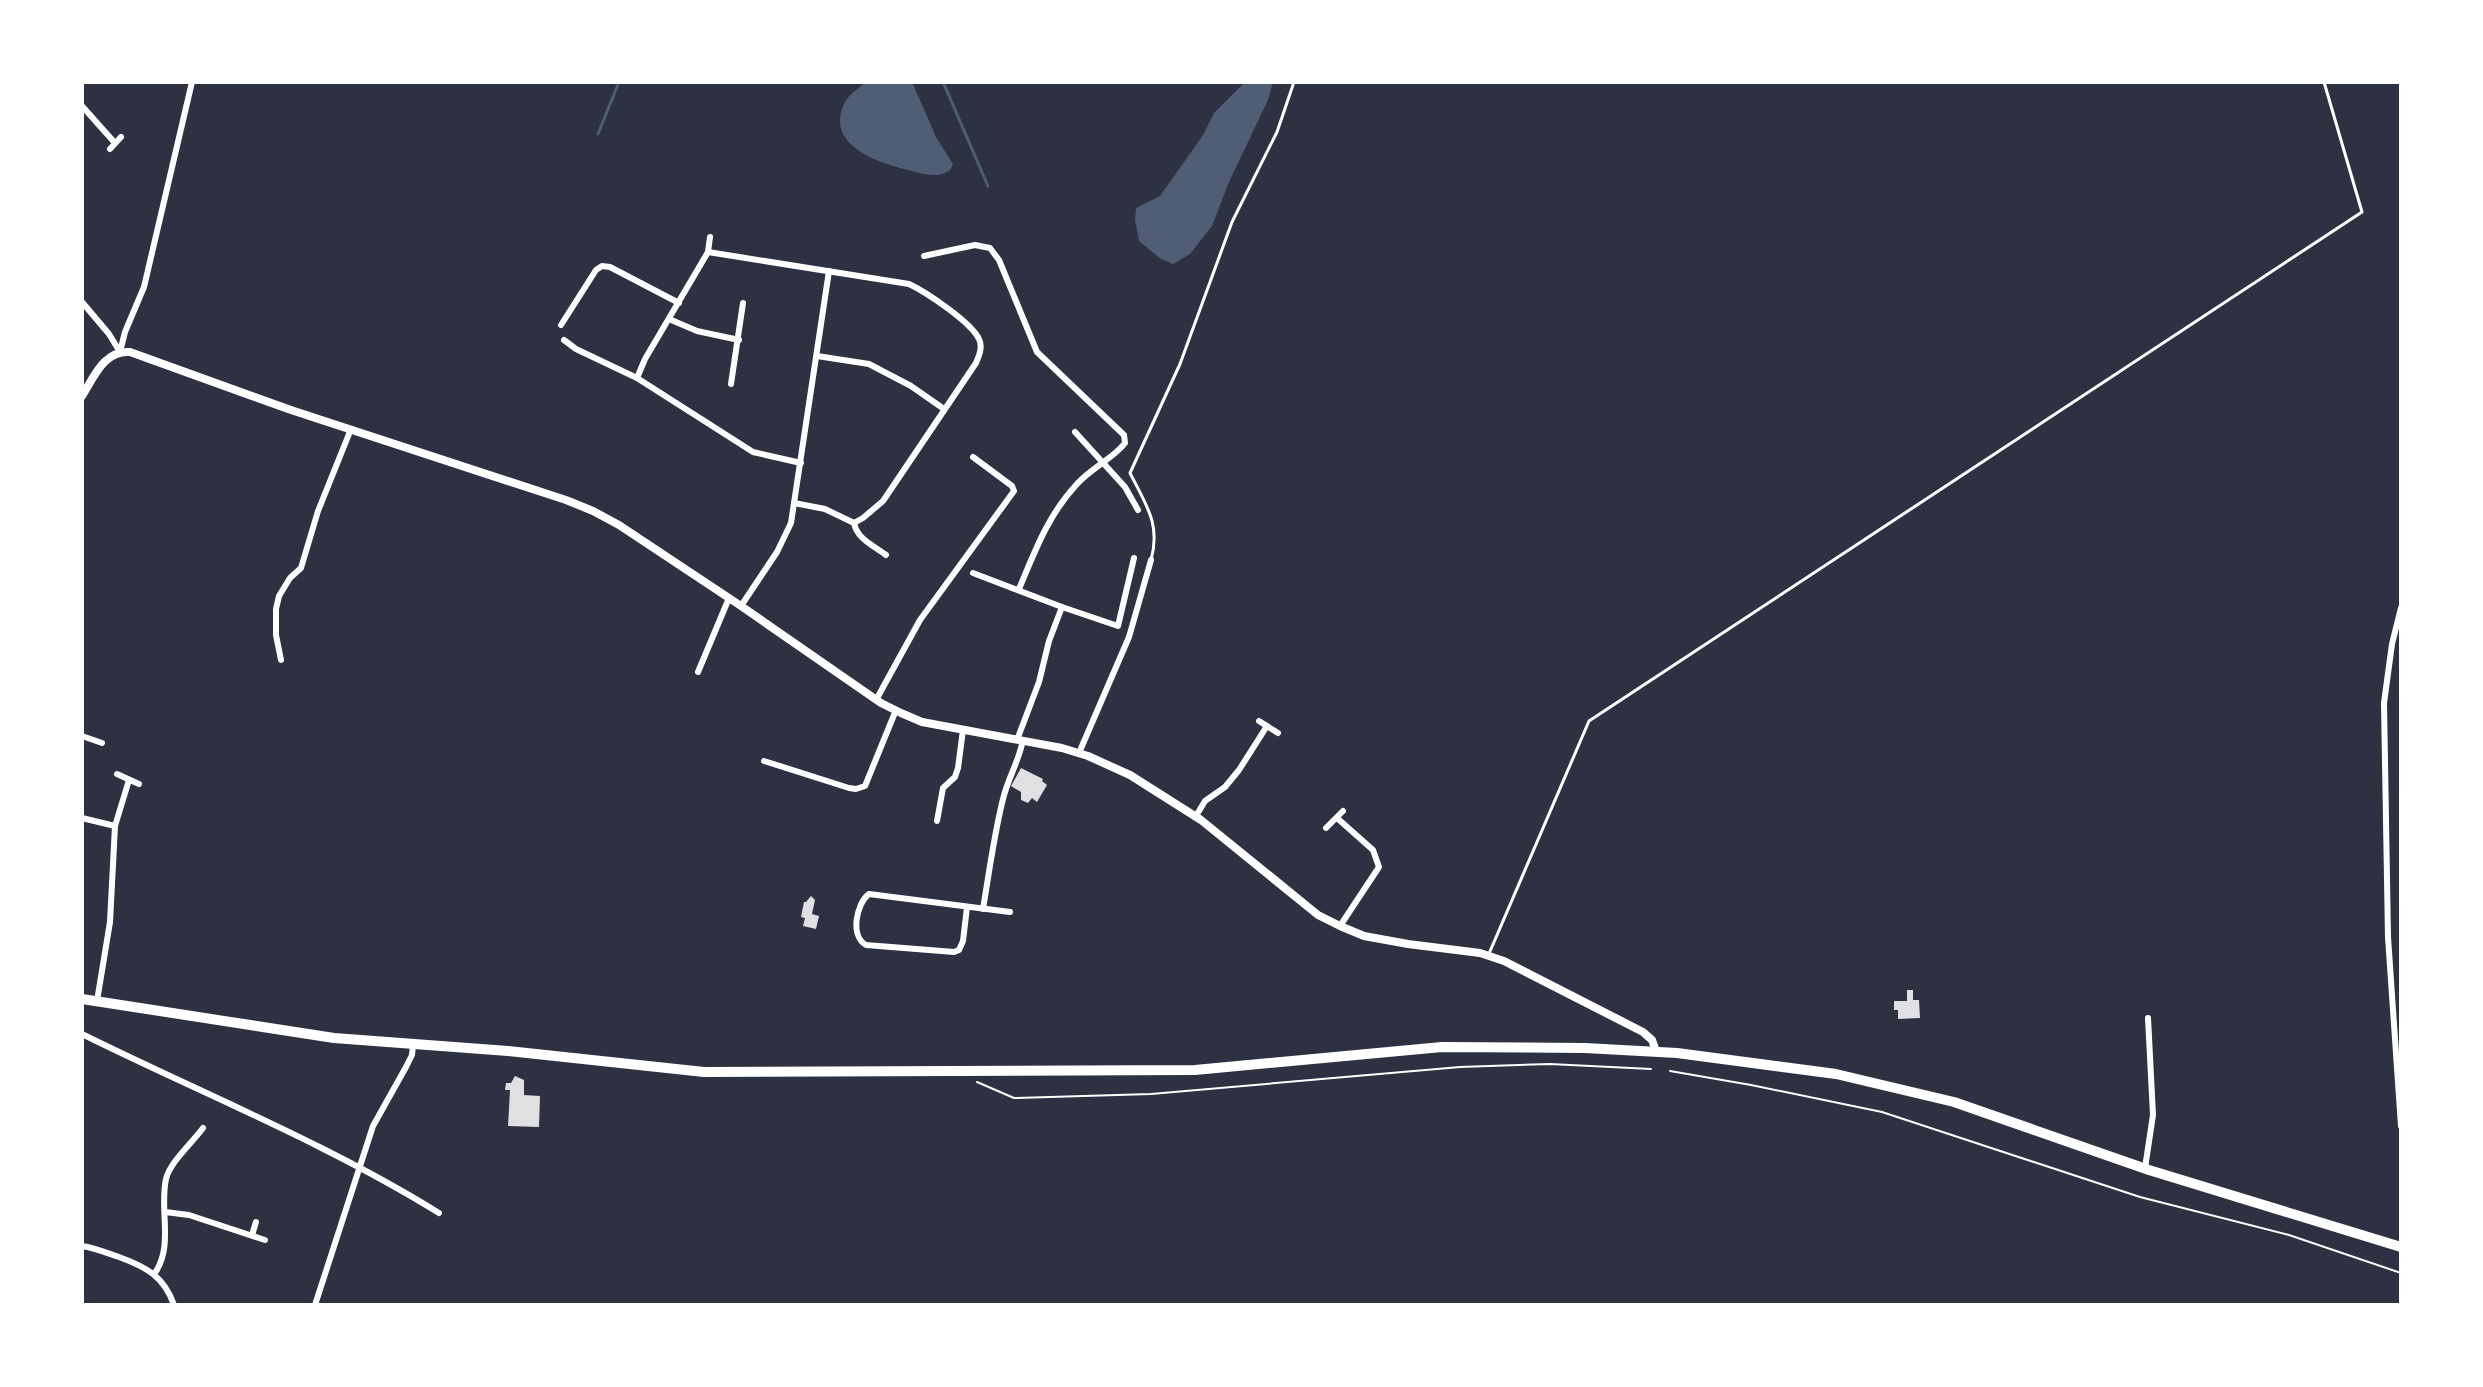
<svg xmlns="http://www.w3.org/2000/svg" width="2483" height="1387" font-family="Inter,sans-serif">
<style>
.water{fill:#4f5d75}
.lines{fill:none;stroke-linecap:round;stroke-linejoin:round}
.stream{stroke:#4f5d75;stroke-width:3}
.building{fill:#e0e0e3}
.path{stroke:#fff;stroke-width:2}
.service{stroke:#fff;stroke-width:3}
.minor{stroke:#fff;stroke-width:6}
.tertiary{stroke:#fff;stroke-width:8}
.primary{stroke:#fff;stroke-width:10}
</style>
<rect width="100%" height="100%" fill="#2d3142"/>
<g class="water">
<path d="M866,82h46l24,55 17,27c-2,5 -2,6 -8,9 -11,5 -26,0 -37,-3 -30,-7 -83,-25 -64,-66 3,-8 15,-16 22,-22z"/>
<polygon points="1245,82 1273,82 1268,100 1229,182 1212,226 1190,254 1173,264 1161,259 1139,241 1135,220 1136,208 1160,196 1203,135 1214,113"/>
</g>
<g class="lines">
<g class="stream">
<polyline points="943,82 988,186"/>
<polyline points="598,134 619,82"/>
</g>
</g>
<g class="building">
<polygon points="1021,768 1043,779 1042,781 1047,785 1037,802 1032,798 1028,803 1021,800 1021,792 1011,786"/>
<polygon points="811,896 815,900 812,914 819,916 816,929 803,926 805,918 801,917 804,902 806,902"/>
<polygon points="1907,990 1913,990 1913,1000 1919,1000 1920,1018 1898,1019 1898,1010 1894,1010 1894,1001 1907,1001"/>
<polygon points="515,1076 524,1080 524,1095 540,1096 539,1127 508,1126 510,1090 505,1090 506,1083 511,1083"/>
</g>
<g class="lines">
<g class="path">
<polyline points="1670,1071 1751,1085 1882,1112 2140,1197 2289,1235 2401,1273"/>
<polyline points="977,1082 1014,1098 1151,1094 1460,1067 1550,1064 1651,1069"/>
</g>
<g class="service">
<path d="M1151,560c10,-36 -5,-55 -21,-87l50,-109 52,-142 45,-90 17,-50"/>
<polyline points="1488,956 1589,721 2362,212 2324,82"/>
</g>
<g class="minor">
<polyline points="82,106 115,143"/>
<polyline points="110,149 121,137"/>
<polyline points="708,252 710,237"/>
<path d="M924,256l51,-11 15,3 9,12 38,92 87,83 1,8c-11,15 -34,25 -48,41 -29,31 -42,67 -58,105"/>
<polyline points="82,302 109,334 120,352"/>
<polyline points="669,319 697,331 739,340"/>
<polyline points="561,325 596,270 602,266 610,267 679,303"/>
<polyline points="564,340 576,349 637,378 753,452 801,463"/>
<polyline points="120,352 125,332 144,287 192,82"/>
<polyline points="817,356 869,364 911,386 944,409"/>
<path d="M637,378l8,-19 63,-107 201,32c17,8 62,38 70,55 4,8 0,17 -3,24l-93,138 -20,17 -9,5 -29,-14 -31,-6"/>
<polyline points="731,384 743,303"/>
<polyline points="1075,432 1125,487 1138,510"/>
<path d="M854,523c3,16 19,22 32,32"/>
<polyline points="973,573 1062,607 1049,641 1039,682 1017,740"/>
<polyline points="741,606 777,552 791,523 829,271"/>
<polyline points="1062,607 1118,626 1134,558"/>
<polyline points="2401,608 2392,644 2384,703 2388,937 2401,1126"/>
<polyline points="281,660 276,635 276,609 279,596 290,578 301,568 318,511 351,429"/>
<polyline points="698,672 729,598"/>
<polyline points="876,700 920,620 1014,491 1012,486 973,457"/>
<polyline points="1259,721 1278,733"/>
<polyline points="82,736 102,743"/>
<polyline points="1079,753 1129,637 1151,560"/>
<polyline points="764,761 849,788 856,789 865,786 896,710"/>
<polyline points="117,774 139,784"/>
<polyline points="1196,816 1205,801 1225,787 1239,770 1267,726"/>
<polyline points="82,818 115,826"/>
<polyline points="1337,818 1373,850 1379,867 1340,926"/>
<polyline points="937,821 943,788 955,777 958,768 963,730"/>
<polyline points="1326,828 1343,811"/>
<path d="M967,907l-4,34 -4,9 -5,2 -88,-7c-16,-9 -10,-41 3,-51l141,18"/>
<path d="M983,909c6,-36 11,-74 20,-110 5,-21 16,-38 20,-59"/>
<polyline points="97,1001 110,922 115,826 129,780"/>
<path d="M82,1034c119,59 244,109 357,179"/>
<polyline points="2145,1168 2153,1115 2148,1018"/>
<polyline points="165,1212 189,1215 265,1240"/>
<polyline points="252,1235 256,1222"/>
<path d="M82,1246c13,2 25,7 37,11 27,10 45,19 55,48"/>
<path d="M155,1273c19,-28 4,-63 11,-94 4,-17 26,-36 37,-51"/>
<polyline points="315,1305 373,1126 406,1067 412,1055 413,1045"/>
</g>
<path class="tertiary" d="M82,396c12,-19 22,-46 48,-44l161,58 275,90 27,11 26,14 122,81 140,97 20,10 21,9 140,26 26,8 42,19 71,45 117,95 22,11 24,10 44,8 72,9 24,8 139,71 9,8 4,11"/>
<polyline class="primary" points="82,999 334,1038 508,1051 704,1072 1195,1070 1442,1047 1585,1048 1677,1053 1836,1074 1954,1102 2149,1170 2401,1247"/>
</g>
<rect width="2483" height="1387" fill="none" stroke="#ffffff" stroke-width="168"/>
</svg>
